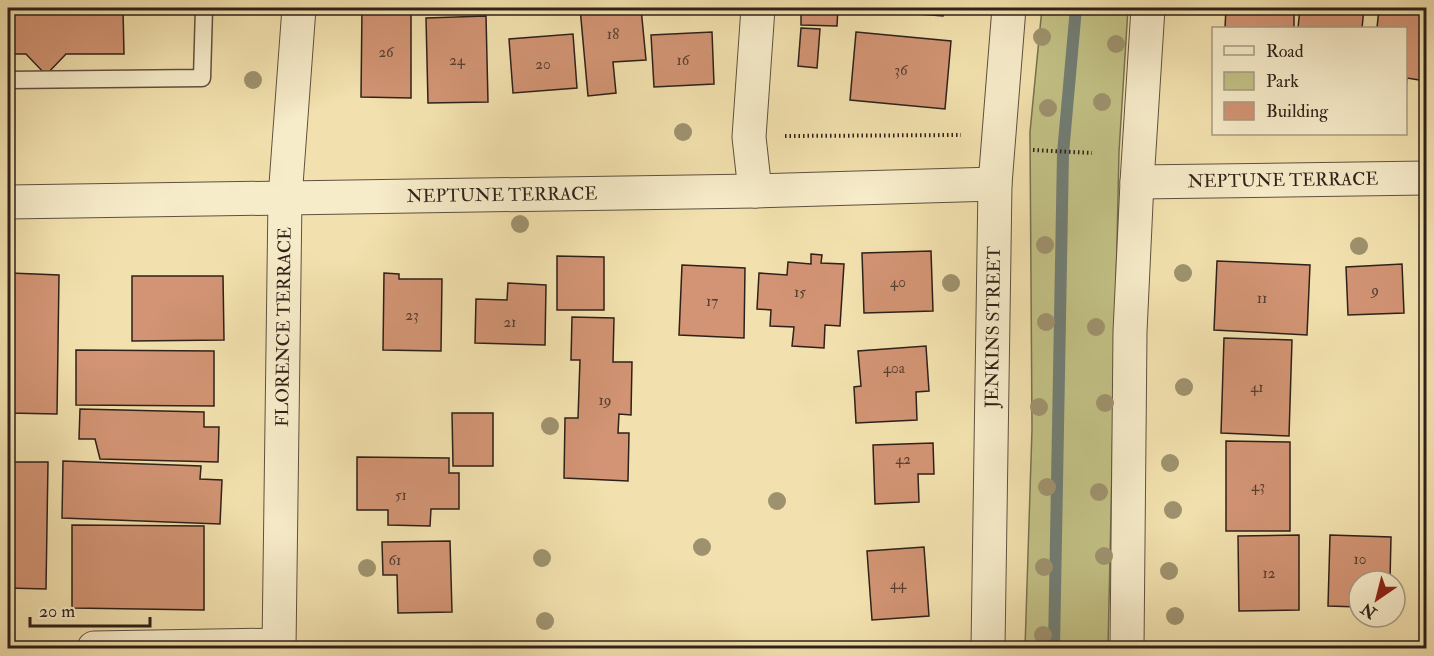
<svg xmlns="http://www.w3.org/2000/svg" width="1434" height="656" font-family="'IM FELL Double Pica',serif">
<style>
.green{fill:#c2c185;stroke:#78714f;stroke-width:1.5}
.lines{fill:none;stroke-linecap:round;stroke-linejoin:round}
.stream{stroke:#717e75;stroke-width:12}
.building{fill:#d29474;stroke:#2e2119;stroke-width:1.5}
.service-casing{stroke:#5f513e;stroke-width:19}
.minor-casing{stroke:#5f513e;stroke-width:35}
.path{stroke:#2e2119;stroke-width:4;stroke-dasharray:1.5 3;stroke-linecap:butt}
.service{stroke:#f7ecca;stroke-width:16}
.minor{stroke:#f7ecca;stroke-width:33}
.tree{fill:#9e926e}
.labels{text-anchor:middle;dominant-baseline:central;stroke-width:5;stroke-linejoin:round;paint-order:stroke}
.number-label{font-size:15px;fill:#573e30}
.street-label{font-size:18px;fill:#2e2119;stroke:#f7ecca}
</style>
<rect width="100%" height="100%" fill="#f2e1ae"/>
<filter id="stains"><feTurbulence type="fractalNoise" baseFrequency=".00333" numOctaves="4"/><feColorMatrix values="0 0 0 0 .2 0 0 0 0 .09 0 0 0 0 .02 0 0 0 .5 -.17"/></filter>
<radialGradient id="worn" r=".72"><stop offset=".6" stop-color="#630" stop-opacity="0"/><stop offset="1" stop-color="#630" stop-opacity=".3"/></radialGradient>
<polygon class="green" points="1042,8 1128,8 1119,152 1108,648 1025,648 1032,429 1030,132"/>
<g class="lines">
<polyline class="stream" points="1054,648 1063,153 1076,8"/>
</g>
<g class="building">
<polygon points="8,8 41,8 41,10 123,10 124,54 66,54 46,75 26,54 8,54"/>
<polygon points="362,8 411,8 411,98 361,97"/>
<polygon points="580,8 641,8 646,60 613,62 616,93 588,96"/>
<polygon points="801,8 838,8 837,26 801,25"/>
<polygon points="869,8 944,8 943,16 869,10"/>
<polygon points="1226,8 1294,8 1294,28 1225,28"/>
<polygon points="1300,8 1364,8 1362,28 1298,28"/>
<polygon points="1379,8 1411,8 1426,9 1426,81 1407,78 1406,87 1406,28 1377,28"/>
<polygon points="486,16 488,102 428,103 426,18"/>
<polygon points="801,28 820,29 817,68 798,66"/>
<polygon points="712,32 714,84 654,87 651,35"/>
<polygon points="856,32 951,41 945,109 850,100"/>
<polygon points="573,34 577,88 513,93 509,39"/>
<rect x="1424" y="225" width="2" height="119"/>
<polygon points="931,251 933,311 864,313 862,253"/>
<polygon points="811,254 822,255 821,263 844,264 840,326 825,325 824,348 792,346 794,327 770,326 771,310 757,309 759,273 787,275 788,262 811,264"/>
<polygon points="557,256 604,257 604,310 557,310"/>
<polygon points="1217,261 1310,265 1307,335 1214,330"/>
<polygon points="1402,264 1404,313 1348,315 1346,267"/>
<polygon points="682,265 745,268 744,338 679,335"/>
<polygon points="10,273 59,275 57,414 8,413 8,291 9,291"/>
<polygon points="384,273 399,274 399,279 442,279 441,351 383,350"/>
<polygon points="132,276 223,276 224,340 132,341"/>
<polygon points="508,283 546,285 545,345 475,343 476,299 507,300"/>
<polygon points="572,317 614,318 613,362 632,362 631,415 619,414 618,433 629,433 628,481 564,478 565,418 578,418 580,360 571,360"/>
<polygon points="1224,338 1292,340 1289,436 1221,433"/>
<polygon points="926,346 929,391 916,392 917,420 856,423 854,387 861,386 858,351"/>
<polygon points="76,350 214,351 214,406 76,405"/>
<polygon points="80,409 204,412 204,427 219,427 218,462 100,459 95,439 79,439"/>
<polygon points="452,413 493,413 493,466 453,466"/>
<polygon points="1226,441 1290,442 1290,531 1226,531"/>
<polygon points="933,443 934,474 918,474 919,502 875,504 873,445"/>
<polygon points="357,457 449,458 449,473 459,473 459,509 431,509 430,526 388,525 388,510 357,510"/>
<polygon points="63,461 201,466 200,479 222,480 220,524 62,518"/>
<polygon points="8,462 48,462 46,589 8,588"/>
<rect x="1423" y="522" width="3" height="89"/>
<polygon points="72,525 204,526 204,610 72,608"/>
<polygon points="1299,535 1299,610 1239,611 1238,536"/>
<polygon points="1330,535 1391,537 1390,581 1359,581 1359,607 1328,606"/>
<polygon points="450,541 452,612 398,613 397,575 383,575 382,542"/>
<polygon points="924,547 929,616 872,620 867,551"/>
<polygon points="854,644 921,647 921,648 853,648"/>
</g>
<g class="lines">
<defs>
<polyline id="service" points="8,80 202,78 204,8"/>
<g id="minor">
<path id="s1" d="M1137,182l289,-4"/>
<polyline points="755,191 749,137 758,8"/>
<path id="s2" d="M8,202l747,-11 240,-7"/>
<polyline points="94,648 279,645"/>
<path id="s3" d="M279,648l6,-450 14,-190"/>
<path id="s4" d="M988,648l7,-464 14,-176"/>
<polyline points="1127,648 1130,332 1137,182 1148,8"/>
</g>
</defs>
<use href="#service" class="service-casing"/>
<use href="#minor" class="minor-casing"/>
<g class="path">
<polyline points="785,136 961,135"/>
<polyline points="1033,150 1092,153"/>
</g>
<use href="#service" class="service"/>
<use href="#minor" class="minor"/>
</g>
<g class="tree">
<circle cx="1042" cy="37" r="9"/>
<circle cx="1116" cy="44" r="9"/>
<circle cx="253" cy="80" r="9"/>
<circle cx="1102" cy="102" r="9"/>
<circle cx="1048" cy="108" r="9"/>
<circle cx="683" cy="132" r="9"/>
<circle cx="520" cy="224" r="9"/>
<circle cx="1045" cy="245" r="9"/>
<circle cx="1359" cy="246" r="9"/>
<circle cx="1183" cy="273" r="9"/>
<circle cx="951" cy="283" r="9"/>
<circle cx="1046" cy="322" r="9"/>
<circle cx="1096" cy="327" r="9"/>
<circle cx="1184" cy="387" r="9"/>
<circle cx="1105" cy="403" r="9"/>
<circle cx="1039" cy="407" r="9"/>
<circle cx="550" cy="426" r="9"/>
<circle cx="1170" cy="463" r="9"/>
<circle cx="1047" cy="487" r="9"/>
<circle cx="1099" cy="492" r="9"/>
<circle cx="777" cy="501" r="9"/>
<circle cx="1173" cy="510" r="9"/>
<circle cx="702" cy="547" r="9"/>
<circle cx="1104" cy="556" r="9"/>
<circle cx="542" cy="558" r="9"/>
<circle cx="1044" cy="567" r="9"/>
<circle cx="367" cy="568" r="9"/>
<circle cx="1169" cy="571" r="9"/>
<circle cx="1175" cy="616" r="9"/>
<circle cx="545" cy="621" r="9"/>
<circle cx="1043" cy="635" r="9"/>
</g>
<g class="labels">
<g class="number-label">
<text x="613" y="34">18</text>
<text x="386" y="52">26</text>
<text x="457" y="60">24</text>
<text x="683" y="60">16</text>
<text x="543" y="64">20</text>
<text x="901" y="70">36</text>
<text x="898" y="282">40</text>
<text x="1375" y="290">9</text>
<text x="800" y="292">15</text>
<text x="1262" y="298">11</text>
<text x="712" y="301">17</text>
<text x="412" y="315">23</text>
<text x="510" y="322">21</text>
<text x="894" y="368">40a</text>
<text x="1257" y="387">41</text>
<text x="605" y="400">19</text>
<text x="903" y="459">42</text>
<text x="1258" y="486">43</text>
<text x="401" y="495">51</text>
<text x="1360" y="559">10</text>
<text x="395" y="560">61</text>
<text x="1269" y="573">12</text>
<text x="898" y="584">44</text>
</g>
<g class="street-label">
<text stroke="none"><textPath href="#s1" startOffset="146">NEPTUNE TERRACE</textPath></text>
<text stroke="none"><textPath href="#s2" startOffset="494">NEPTUNE TERRACE</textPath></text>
<text stroke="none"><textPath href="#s3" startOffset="321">FLORENCE TERRACE</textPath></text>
<text stroke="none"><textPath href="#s4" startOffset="321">JENKINS STREET</textPath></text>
</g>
</g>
<rect width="1434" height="656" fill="none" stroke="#f2e1ae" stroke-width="30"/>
<rect x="9" y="9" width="1416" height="638" fill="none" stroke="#2e2119" stroke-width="3"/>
<rect x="15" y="15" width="1404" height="626" fill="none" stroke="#2e2119" stroke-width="1.5"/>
<rect x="1212" y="27" width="195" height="108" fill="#f7ecca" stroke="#a79b83" stroke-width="1.5"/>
<rect x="1224" y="46" width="30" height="9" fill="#f7ecca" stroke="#a79b83" stroke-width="1.5"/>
<text x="1266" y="57" font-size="18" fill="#2e2119">Road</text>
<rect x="1224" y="72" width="30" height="18" fill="#c2c185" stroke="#a79b83" stroke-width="1.5"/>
<text x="1266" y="87" font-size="18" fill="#2e2119">Park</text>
<rect x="1224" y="102" width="30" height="18" fill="#d29474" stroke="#a79b83" stroke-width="1.5"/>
<text x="1266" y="117" font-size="18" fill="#2e2119">Building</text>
<g transform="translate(1377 599) rotate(215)"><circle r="28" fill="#f7ecca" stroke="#a79b83" stroke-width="1.5"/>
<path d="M0-4.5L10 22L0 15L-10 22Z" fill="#8f2418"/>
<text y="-9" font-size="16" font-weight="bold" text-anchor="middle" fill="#2e2119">N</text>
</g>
<path d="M30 617v9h120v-9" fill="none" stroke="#2e2119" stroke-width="3"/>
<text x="39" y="617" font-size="18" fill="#2e2119" stroke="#f7ecca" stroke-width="4.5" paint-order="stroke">20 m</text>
<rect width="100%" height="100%" filter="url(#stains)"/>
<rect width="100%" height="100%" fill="url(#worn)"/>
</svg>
